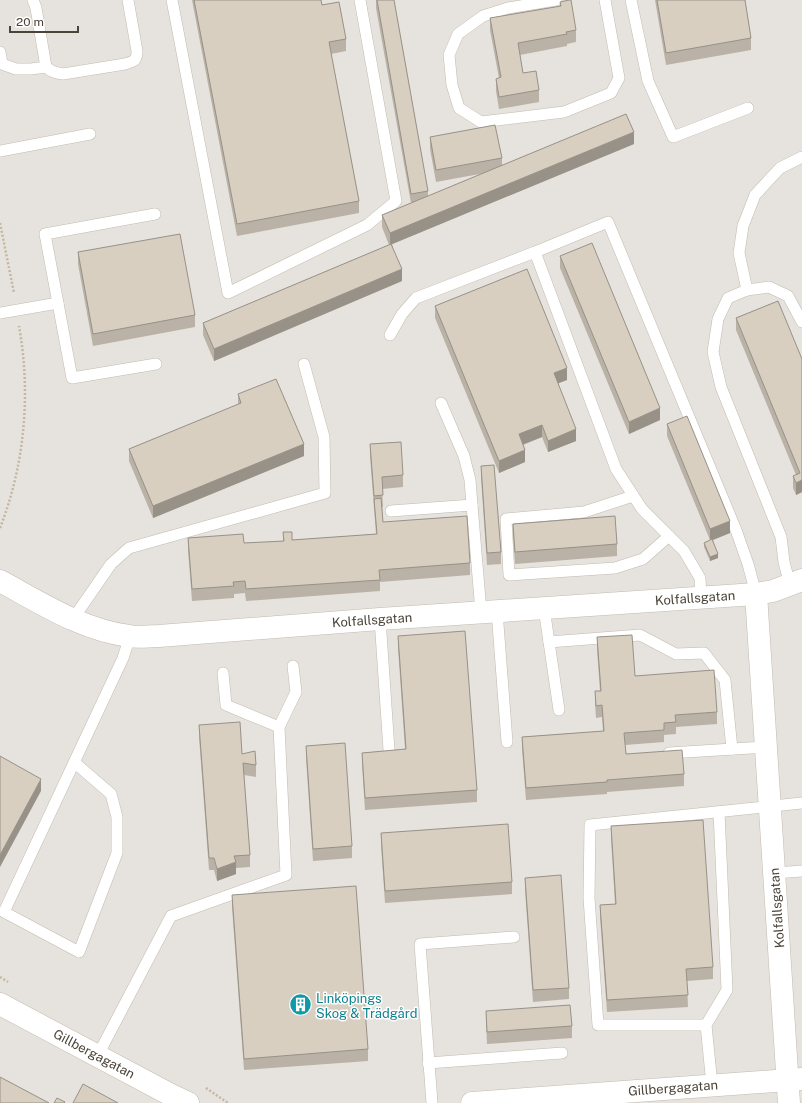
<svg xmlns="http://www.w3.org/2000/svg" width="802" height="1103" font-family="'Public Sans',sans-serif">
<style>
.industrial{fill:#e6e2dd}
.lines{fill:none;stroke-linecap:round;stroke-linejoin:round}
.lane-casing{stroke:#c2bbae;stroke-width:12}
.street-casing{stroke:#c2bbae;stroke-width:23}
.path{stroke:#c4b79f;stroke-width:2.5;stroke-dasharray:2 2;stroke-linecap:butt}
.lane{stroke:#fff;stroke-width:11}
.street{stroke:#fff;stroke-width:22}
.wall{fill:#bab2a6}
.shaded-wall{fill:#979187}
.building{fill:#d8cfc1;stroke:#979187}
.labels{text-anchor:middle;dominant-baseline:central;stroke-width:3;stroke-linejoin:round;paint-order:stroke}
.street-label{font-size:13px;fill:#4b4439;stroke:#fff}
.culture-label{font-size:13px;fill:#0d838f;stroke:#fff;text-anchor:start}
</style>
<rect width="100%" height="100%" fill="#f6f3ec"/>
<rect class="industrial" x="0" y="0" width="802" height="1103"/>
<g class="lines">
<defs>
<g id="lane">
<polyline points="172,0 228,293 367,225 396,201 360,0"/>
<polyline points="556,0 508,8 483,16 458,34 449,55 452,85 459,108 481,122 564,112 611,93 619,78 605,0"/>
<polyline points="631,0 648,81 673,137 748,108"/>
<polyline points="0,52 2,64 16,69 31,69 46,67 36,8 33,0"/>
<path d="M46,67c5,5 10,6 17,7l62,-10c9,-3 12,-3 12,-13l-9,-51"/>
<polyline points="0,151 90,134"/>
<polyline points="155,214 45,234 72,378 156,364"/>
<polyline points="747,290 739,253 743,226 755,195 780,168 802,157"/>
<polyline points="0,313 58,303"/>
<polyline points="390,335 402,314 416,298 535,252"/>
<polyline points="441,403 464,456 470,480 472,505"/>
<polyline points="633,496 584,512 506,519 509,575 615,568 643,559 669,536"/>
<polyline points="391,511 472,505 481,612"/>
<polyline points="790,585 784,562 781,537 721,387 713,352 718,319 728,298 747,290 769,287 788,296 802,322"/>
<polyline points="701,598 700,578 684,551 642,509 616,469 535,252 608,222 736,530 748,564 756,594"/>
<polyline points="544,608 559,710"/>
<polyline points="497,611 507,742"/>
<polyline points="73,619 111,564 129,548 325,493 324,437 304,364"/>
<polyline points="380,619 389,750"/>
<polyline points="549,642 640,635 676,654 704,653 725,680 732,749"/>
<polyline points="223,673 226,705 279,727"/>
<polyline points="669,753 766,747"/>
<polyline points="74,762 111,794 117,817 117,853 79,952 4,912 123,658 130,636"/>
<polyline points="775,873 802,871"/>
<polyline points="706,1025 598,1025 589,898 590,825 802,803"/>
<polyline points="98,1055 171,916 286,875 279,727 296,692 293,666"/>
<polyline points="428,1063 562,1053"/>
<polyline points="712,1085 706,1025 727,990 719,812"/>
<polyline points="432,1103 420,944 514,937"/>
</g>
<g id="street">
<path d="M0,581c41,22 82,49 129,55 9,2 20,0 30,0l221,-17 376,-25 17,-3 29,-11"/>
<polyline points="756,594 789,1103"/>
<polyline points="0,1004 171,1095 188,1103"/>
<polyline points="472,1103 802,1079"/>
</g>
</defs>
<use href="#lane" class="lane-casing"/>
<use href="#street" class="street-casing"/>
<g class="path">
<polyline points="0,223 14,293"/>
<path d="M0,528c25,-64 31,-135 19,-202"/>
<polyline points="0,977 8,982"/>
<polyline points="206,1088 228,1103"/>
</g>
<use href="#lane" class="lane"/>
<use href="#street" class="street"/>
</g>
<g class="wall">
<polygon points="192,0 321,0 322,5 346,39 346,51 331,54 359,201 359,213 237,236"/>
<polygon points="376,0 394,0 428,191 428,196 485,173 436,182 430,149 430,137 502,158 502,166 634,144 392,244 402,281 214,361 203,335 203,323 389,245 382,227 382,215 411,203 376,8"/>
<polygon points="655,0 745,0 751,38 751,50 666,65"/>
<polygon points="560,2 576,30 576,42 567,44 567,46 520,55 523,73 539,90 539,102 499,109 496,91 496,79 499,78 490,30 490,18 560,6"/>
<polygon points="78,252 195,315 195,327 93,346 78,264"/>
<polygon points="560,256 660,420 629,434 560,268"/>
<polygon points="778,301 802,492 796,495 793,488 793,476 796,475 736,330 736,318"/>
<polygon points="435,306 567,380 558,383 576,441 548,452 542,437 523,445 525,462 499,473 435,318"/>
<polygon points="238,394 304,456 153,518 129,461 129,449 238,405"/>
<polygon points="667,424 730,533 713,540 718,558 710,561 704,547 704,543 710,540 667,436"/>
<polygon points="370,444 403,475 403,487 382,489 383,507 382,507 383,522 470,563 470,575 380,582 380,591 246,601 245,593 234,594 234,598 192,601 188,550 188,538 244,543 283,541 283,532 292,540 376,534 370,456"/>
<polygon points="481,466 501,552 501,564 487,565 481,478"/>
<polygon points="513,524 617,544 617,556 515,564 513,536"/>
<polygon points="398,636 477,790 477,802 365,810 362,764 362,753 405,749 398,648"/>
<polygon points="597,637 635,676 717,712 717,724 676,727 676,734 664,735 664,742 625,745 626,754 684,774 684,786 607,792 607,794 526,800 522,749 522,737 603,731 602,717 596,718 595,703 595,691 600,691 597,649"/>
<polygon points="199,725 256,765 256,777 244,775 250,855 250,867 236,868 236,874 217,881 214,870 209,870 199,737"/>
<polygon points="306,746 352,846 352,858 313,861 306,758"/>
<polygon points="611,826 713,967 713,979 687,981 688,1007 607,1012 600,917 600,905 615,904 611,838"/>
<polygon points="381,833 512,882 512,894 385,903 381,845"/>
<polygon points="525,878 569,988 569,999 533,1002 525,890"/>
<polygon points="232,895 368,1049 368,1061 244,1070 232,907"/>
<polygon points="486,1011 572,1026 572,1038 487,1044 486,1023"/>
</g>
<g class="shaded-wall">
<polygon points="634,132 634,144 390,245 390,233"/>
<polygon points="402,269 402,281 214,361 214,349"/>
<polygon points="567,368 567,380 554,385 554,373"/>
<polygon points="660,408 660,420 629,434 629,422"/>
<polygon points="542,425 542,437 519,446 519,434"/>
<polygon points="576,429 576,441 548,452 548,441"/>
<polygon points="304,444 304,456 153,518 153,506"/>
<polygon points="525,450 525,462 499,473 499,461"/>
<polygon points="802,480 802,492 796,495 796,483"/>
<polygon points="730,521 730,533 710,541 710,529"/>
<polygon points="718,554 718,558 710,561 710,557"/>
<polygon points="41,779 41,791 0,867 0,855"/>
<polygon points="236,862 236,874 217,881 217,869"/>
</g>
<g class="building">
<polygon points="194,0 321,0 322,5 339,2 346,39 329,42 359,201 237,224"/>
<polygon points="377,0 394,0 428,191 411,194"/>
<polygon points="569,0 571,0 576,30 566,32 567,34 518,43 523,73 536,71 539,90 499,97 496,79 501,77 490,18 561,6 560,2"/>
<polygon points="657,0 745,0 751,38 666,53"/>
<polygon points="626,114 634,132 390,233 382,215"/>
<polygon points="495,125 502,158 436,170 430,137"/>
<polygon points="180,234 195,315 93,334 78,252"/>
<polygon points="592,243 660,408 629,422 560,256"/>
<polygon points="391,244 402,269 214,349 203,323"/>
<polygon points="527,269 567,368 554,373 576,429 548,441 542,425 519,434 525,450 499,461 435,306"/>
<polygon points="778,301 802,359 802,480 796,483 793,476 800,473 736,318"/>
<polygon points="276,379 304,444 153,506 129,449 241,403 238,394"/>
<polygon points="687,416 730,521 710,529 667,424"/>
<polygon points="401,442 403,475 382,477 383,495 374,496 370,444"/>
<polygon points="494,465 501,552 487,553 481,466"/>
<polygon points="381,498 383,522 467,516 470,563 379,570 380,580 246,589 245,581 233,582 234,586 192,589 188,538 243,534 244,543 284,541 283,532 292,532 292,540 377,534 374,499"/>
<polygon points="615,516 617,544 515,552 513,524"/>
<polygon points="712,539 718,554 710,557 704,543"/>
<polygon points="465,631 477,790 365,798 362,753 406,749 398,636"/>
<polygon points="632,635 635,676 714,670 717,712 675,715 676,722 664,723 664,730 624,733 626,754 682,750 684,774 607,780 607,782 526,788 522,737 604,731 602,705 596,706 595,691 601,691 597,637"/>
<polygon points="240,722 242,754 255,751 256,765 243,763 250,855 234,856 236,862 217,869 214,858 209,858 199,725"/>
<polygon points="345,743 352,846 313,849 306,746"/>
<polygon points="0,756 41,779 0,855"/>
<polygon points="703,820 713,967 686,969 688,995 607,1000 600,905 616,904 611,826"/>
<polygon points="508,824 512,882 385,891 381,833"/>
<polygon points="561,875 569,988 533,990 525,878"/>
<polygon points="356,886 368,1049 244,1059 232,895"/>
<polygon points="570,1005 572,1026 487,1032 486,1011"/>
<polygon points="0,1077 49,1103 0,1103"/>
<polygon points="83,1084 118,1103 73,1103"/>
<polygon points="57,1098 65,1102 64,1103 54,1103"/>
</g>
<defs>
<symbol id="building-disc" viewBox="-11 -11 22 22"><circle r="9.5" fill="#0f9aa8" stroke="#fff"/><path d="M-4-6H4V6H1V3H-1V6H-4ZM-2.5-4.3h1.7v1.8h-1.7ZM.8-4.3h1.7v1.8H.8ZM-2.5-1h1.7V.8h-1.7ZM.8-1h1.7V.8H.8Z" fill="#fff"/></symbol>
</defs>
<g fill-rule="evenodd">
<use href="#building-disc" x="288" y="992" width="25" height="25"/>
</g>
<g class="labels">
<g class="street-label">
<text transform="translate(695 598) rotate(-4)">Kolfallsgatan</text>
<text transform="translate(372 620) rotate(-4)">Kolfallsgatan</text>
<text transform="translate(777 908) rotate(-94)">Kolfallsgatan</text>
<text transform="translate(94 1054) rotate(28)">Gillbergagatan</text>
<text transform="translate(673 1088) rotate(-4)">Gillbergagatan</text>
</g>
<g class="culture-label">
<text x="316" y="998">Linköpings<tspan x="316" dy="15">Skog &amp; Trädgård</tspan></text>
</g>
</g>
<path d="M10 26v6h68v-6" fill="none" stroke="#4b4439" stroke-width="2"/>
<text x="16" y="26" font-size="12" fill="#4b4439" stroke="#ffffff" stroke-width="3" paint-order="stroke">20 m</text>
</svg>
